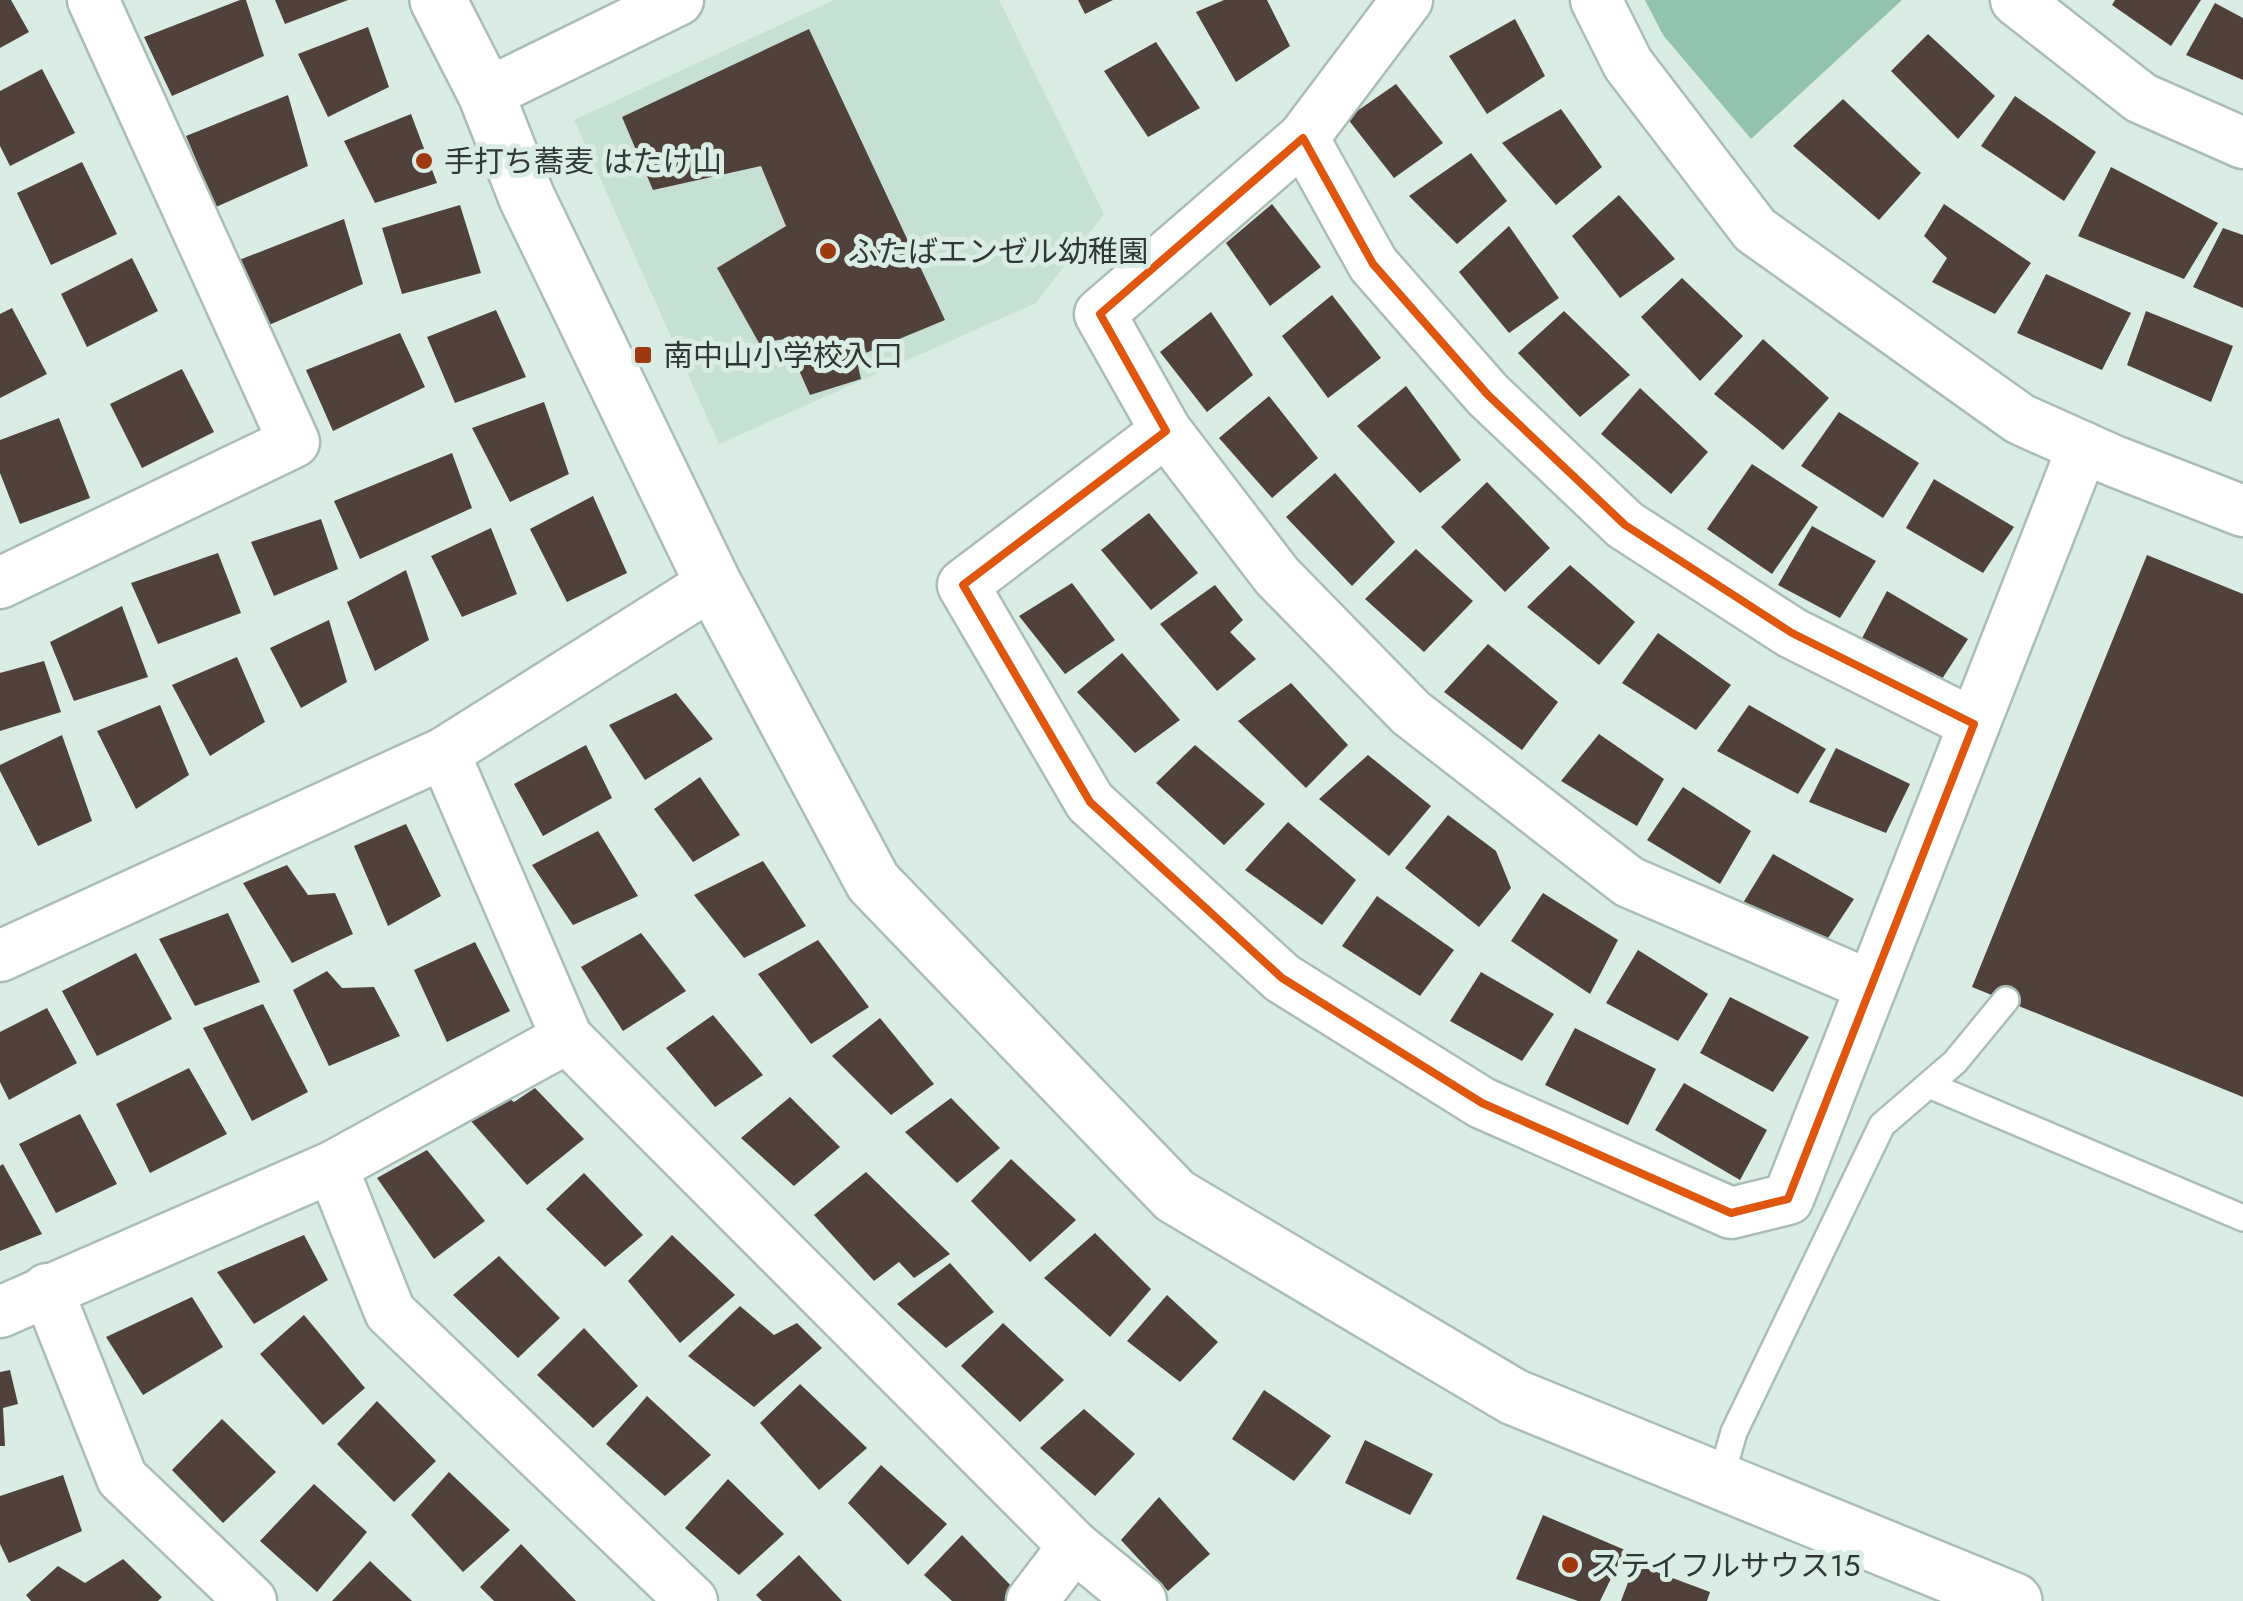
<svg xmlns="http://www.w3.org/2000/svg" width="2243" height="1601" font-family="Jost,'Noto Sans JP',sans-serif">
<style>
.built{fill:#c6e1d4}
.green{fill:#91c3ae}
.building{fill:#51413b}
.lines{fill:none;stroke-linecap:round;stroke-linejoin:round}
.service-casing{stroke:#aabdb5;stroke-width:30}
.minor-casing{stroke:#aabdb5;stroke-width:55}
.tertiary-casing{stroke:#aabdb5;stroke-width:60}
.service{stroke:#fff;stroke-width:25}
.minor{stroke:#fff;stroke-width:50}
.tertiary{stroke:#fff;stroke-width:55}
.marked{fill:none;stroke:#df570e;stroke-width:8;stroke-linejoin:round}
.poi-dot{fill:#9f3a10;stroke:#d9ede4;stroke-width:4}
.labels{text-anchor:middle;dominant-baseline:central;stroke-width:10;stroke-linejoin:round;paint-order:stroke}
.poi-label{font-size:30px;fill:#303834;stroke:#d9ede4;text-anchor:start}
</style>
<rect width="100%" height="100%" fill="#d9ede4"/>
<polygon class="built" points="834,0 999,0 1104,214 1036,303 719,444 574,120"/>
<polygon class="green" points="1645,0 1902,0 1751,139 1663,35"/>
<g class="building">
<polygon points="0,0 11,0 29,32 0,48"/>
<polygon points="240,0 246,0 264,56 172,96 144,37"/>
<polygon points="275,0 348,0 285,24"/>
<polygon points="1078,0 1113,0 1085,14"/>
<polygon points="1224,0 1267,0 1290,46 1236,82 1196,12"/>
<polygon points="2115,0 2201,0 2171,46 2112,5"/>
<polygon points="2215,3 2243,18 2243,80 2186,55"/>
<polygon points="1515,19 1545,76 1487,114 1449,56"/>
<polygon points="368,27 389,87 328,117 298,54"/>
<polygon points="809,29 945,320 856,357 861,379 810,395 785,339 759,343 717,268 786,226 761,166 653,190 622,117"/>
<polygon points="1928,34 1995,96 1958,139 1891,71"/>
<polygon points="1156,42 1200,108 1148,137 1104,71"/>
<polygon points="42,69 75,133 10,166 0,146 0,91"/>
<polygon points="1396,84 1443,143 1394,178 1347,118"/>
<polygon points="288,95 308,166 216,207 186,136"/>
<polygon points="2015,96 2096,152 2064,201 1981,146"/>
<polygon points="1843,99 1921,173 1879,220 1793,146"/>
<polygon points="1561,109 1602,167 1556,205 1502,143"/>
<polygon points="411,114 437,183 375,203 344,141"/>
<polygon points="1471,153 1507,201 1457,244 1409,196"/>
<polygon points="82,162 117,234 51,265 17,193"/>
<polygon points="2111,167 2218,223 2184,279 2078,236"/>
<polygon points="1619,195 1675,259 1620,298 1572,236"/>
<polygon points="1272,204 1321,267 1270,306 1226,243"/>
<polygon points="1944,204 2031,263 1995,314 1932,282 1947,258 1924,236"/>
<polygon points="460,205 481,273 402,294 382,228"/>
<polygon points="344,219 363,284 269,325 239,260"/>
<polygon points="1509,226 1559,298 1509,333 1459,272"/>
<polygon points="2223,228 2243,235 2243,308 2193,287"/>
<polygon points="132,258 158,311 87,347 61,294"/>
<polygon points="2046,274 2131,313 2102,370 2017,333"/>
<polygon points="1682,278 1743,336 1700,381 1641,317"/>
<polygon points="1332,295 1381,358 1328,398 1282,336"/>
<polygon points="12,308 47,374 0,398 0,314"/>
<polygon points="496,310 526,377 455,403 427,337"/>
<polygon points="1564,311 1630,375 1580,417 1518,353"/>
<polygon points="2146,311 2233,346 2211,402 2127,365"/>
<polygon points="1211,312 1253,375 1207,412 1160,352"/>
<polygon points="400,333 425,387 333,431 306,370"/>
<polygon points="1763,339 1829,398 1783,450 1714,394"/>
<polygon points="182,369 214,432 142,468 110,404"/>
<polygon points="1406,386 1461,460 1420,493 1357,426"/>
<polygon points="1640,388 1708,452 1671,494 1601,434"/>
<polygon points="1269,396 1318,458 1272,498 1219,438"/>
<polygon points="544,402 569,474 510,502 472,428"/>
<polygon points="1839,412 1919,463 1883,518 1801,466"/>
<polygon points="59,418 90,498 20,524 0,473 0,440"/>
<polygon points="452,453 472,508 360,559 334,501"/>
<polygon points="1752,464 1818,507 1772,574 1707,529"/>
<polygon points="1335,473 1395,542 1352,586 1286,517"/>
<polygon points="1934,479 2014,527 1983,573 1906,528"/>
<polygon points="1487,482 1550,548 1505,592 1441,527"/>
<polygon points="593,496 627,573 567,602 530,529"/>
<polygon points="1149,513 1198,573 1151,610 1101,550"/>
<polygon points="321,519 338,569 274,596 251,542"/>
<polygon points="1812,526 1876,561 1840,618 1778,585"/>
<polygon points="491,528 517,594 462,617 431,556"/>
<polygon points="1416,549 1473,601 1424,652 1365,599"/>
<polygon points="218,553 241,613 158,644 131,583"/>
<polygon points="2147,555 2243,594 2243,1097 1972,987"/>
<polygon points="1570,565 1635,622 1599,665 1527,607"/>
<polygon points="406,570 429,640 375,671 347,602"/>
<polygon points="1072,583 1115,640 1065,674 1019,616"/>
<polygon points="1215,585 1243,620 1230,632 1256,659 1217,691 1160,624"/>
<polygon points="1887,591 1968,639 1940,682 1860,642"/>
<polygon points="122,606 148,677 74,701 50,642"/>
<polygon points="329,620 347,682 301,708 270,648"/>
<polygon points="1658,633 1731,685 1696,730 1622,683"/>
<polygon points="1488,644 1558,702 1522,750 1444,692"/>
<polygon points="1122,653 1180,720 1135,753 1077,692"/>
<polygon points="237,657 265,722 210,756 172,685"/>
<polygon points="44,661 61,712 0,731 0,673"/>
<polygon points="1291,683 1348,745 1306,788 1238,721"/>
<polygon points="676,693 713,739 645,780 609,725"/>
<polygon points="160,705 189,775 136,809 97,731"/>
<polygon points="1749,705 1826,749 1798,794 1717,751"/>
<polygon points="1599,734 1664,779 1637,826 1561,781"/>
<polygon points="62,735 92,821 38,846 0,771 0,765"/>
<polygon points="586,745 612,798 543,836 514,784"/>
<polygon points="1195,745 1265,804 1224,845 1156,783"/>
<polygon points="1836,748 1910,784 1886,833 1809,802"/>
<polygon points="1368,755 1431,806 1389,856 1319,799"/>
<polygon points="700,777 740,835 693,862 654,809"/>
<polygon points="1683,787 1751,831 1720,884 1647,840"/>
<polygon points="1448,815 1496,851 1511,888 1479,927 1405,868"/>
<polygon points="1288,822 1356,880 1322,925 1245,870"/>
<polygon points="406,824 441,896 388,926 354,846"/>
<polygon points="598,831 638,896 573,925 532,865"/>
<polygon points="1773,854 1854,899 1826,941 1743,903"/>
<polygon points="763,861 806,926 744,958 694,895"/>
<polygon points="287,865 308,895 335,893 353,934 292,963 243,883"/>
<polygon points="1543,893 1618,940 1590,994 1511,941"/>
<polygon points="1377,896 1454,950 1420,996 1342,946"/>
<polygon points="228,913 260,982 195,1006 159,939"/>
<polygon points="641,933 686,991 623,1031 581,967"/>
<polygon points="818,940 869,1007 811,1044 758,974"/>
<polygon points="475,942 510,1011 447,1042 414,970"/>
<polygon points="1638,950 1708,994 1678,1041 1606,1003"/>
<polygon points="136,953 172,1019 97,1056 62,991"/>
<polygon points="327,971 342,988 374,987 400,1036 329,1066 293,990"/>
<polygon points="1481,972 1554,1014 1522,1061 1450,1021"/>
<polygon points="1730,997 1809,1037 1773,1092 1700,1053"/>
<polygon points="263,1004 308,1092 252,1121 203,1028"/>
<polygon points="47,1008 77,1063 9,1100 0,1082 0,1032"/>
<polygon points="713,1015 763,1075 715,1107 666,1048"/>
<polygon points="880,1018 934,1084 891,1115 832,1056"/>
<polygon points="1575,1028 1656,1069 1628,1125 1545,1085"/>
<polygon points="189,1068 227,1134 150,1173 116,1104"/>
<polygon points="1684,1083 1767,1130 1740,1180 1655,1130"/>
<polygon points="535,1088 584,1139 527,1185 471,1121 501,1093 514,1102"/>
<polygon points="790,1097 840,1147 794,1186 741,1138"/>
<polygon points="951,1098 1000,1148 957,1183 905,1132"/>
<polygon points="80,1114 117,1184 56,1213 19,1144"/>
<polygon points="427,1150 485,1221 434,1259 377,1178"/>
<polygon points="1011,1159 1076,1220 1030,1262 971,1201"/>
<polygon points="3,1164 42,1234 0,1251 0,1166"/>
<polygon points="866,1172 950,1254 914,1278 899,1262 874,1281 814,1215"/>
<polygon points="584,1173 643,1235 605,1267 546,1209"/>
<polygon points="1095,1233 1151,1289 1110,1337 1044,1278"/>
<polygon points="304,1235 328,1280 254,1324 217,1272"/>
<polygon points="672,1235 735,1295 680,1343 628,1281"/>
<polygon points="499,1256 560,1318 518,1358 453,1295"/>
<polygon points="950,1263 994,1312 946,1348 897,1304"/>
<polygon points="1167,1295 1218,1342 1180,1382 1127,1341"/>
<polygon points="192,1297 223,1347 143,1395 106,1337"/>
<polygon points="740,1306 774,1335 797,1323 822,1348 754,1407 688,1356"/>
<polygon points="304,1315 365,1388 323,1425 260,1354"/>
<polygon points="1003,1323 1064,1380 1020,1422 961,1366"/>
<polygon points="584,1328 638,1386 593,1428 537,1375"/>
<polygon points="10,1370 18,1404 3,1408 5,1446 0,1446 0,1372"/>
<polygon points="800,1384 867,1448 819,1490 760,1423"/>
<polygon points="1264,1390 1331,1436 1294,1481 1232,1439"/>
<polygon points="647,1396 711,1455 665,1496 606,1444"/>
<polygon points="377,1401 436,1461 394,1502 337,1444"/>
<polygon points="1084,1409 1135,1454 1095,1496 1040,1448"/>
<polygon points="222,1419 276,1472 223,1523 172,1470"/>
<polygon points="1365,1440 1433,1474 1410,1515 1345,1483"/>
<polygon points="881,1465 947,1524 908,1565 848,1503"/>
<polygon points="449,1472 510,1530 463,1572 411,1515"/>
<polygon points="63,1475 82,1531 9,1563 0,1544 0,1496"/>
<polygon points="728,1479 784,1534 739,1575 685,1528"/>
<polygon points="314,1484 367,1532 317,1592 260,1541"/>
<polygon points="1159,1497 1210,1554 1168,1591 1121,1540"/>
<polygon points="1543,1515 1625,1550 1600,1601 1578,1601 1516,1579"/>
<polygon points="962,1535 1019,1594 1012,1601 952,1601 924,1575"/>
<polygon points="521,1544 576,1601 494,1601 480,1587"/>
<polygon points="799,1555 842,1601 762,1601 756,1595"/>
<polygon points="123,1559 162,1597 158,1601 31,1601 26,1595 58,1566 85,1583"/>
<polygon points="370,1561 412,1601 332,1601"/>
<polygon points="1635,1564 1710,1592 1707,1601 1621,1601"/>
</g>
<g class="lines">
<defs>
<g id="service">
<polyline points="1929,1085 2243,1218"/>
<polyline points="1720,1481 1734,1432 1882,1125 1955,1062 2006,1000"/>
</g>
<g id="minor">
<polyline points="1407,0 1303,138 1100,314 1166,431 1277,576 1411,713 1629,882 1871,986"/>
<polyline points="1596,0 1628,64 1755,230 2020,419 2114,461 2243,511"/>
<polyline points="2016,0 2141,98 2243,143"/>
<polyline points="486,94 678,0"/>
<polyline points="1303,138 1373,264 1488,395 1625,525 1792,633 1974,724"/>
<polyline points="1166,431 963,585 1090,802 1282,978 1482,1103 1731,1213 1788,1199 2083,447"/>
<polyline points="0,583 294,442 93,0"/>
<polyline points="444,753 567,1038 1074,1546 1141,1601"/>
<polyline points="0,956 444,753 713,583"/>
<polyline points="332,1167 390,1312 692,1601"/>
<polyline points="47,1289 122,1478 251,1601"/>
<polyline points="0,1312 332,1167 567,1038"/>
<polyline points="1032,1601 1074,1546"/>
</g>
<polyline id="tertiary" points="438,0 486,94 527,198 713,583 873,882 1175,1196 1514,1397 2014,1601"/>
</defs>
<use href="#service" class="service-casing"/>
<use href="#minor" class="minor-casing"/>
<use href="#tertiary" class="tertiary-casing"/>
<use href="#service" class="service"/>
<use href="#minor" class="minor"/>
<use href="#tertiary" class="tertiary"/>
</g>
<path class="marked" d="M1303,138l70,126 115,131 137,130 167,108 182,91 -186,475 -57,14 -249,-110 -200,-125 -192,-176 -127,-217 203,-154 -66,-117z"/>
<g class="poi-dot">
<circle cx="424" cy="161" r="10"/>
<circle cx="828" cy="251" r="10"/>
<rect x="633" y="345" width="20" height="20" rx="5"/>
<circle cx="1570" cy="1565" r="10"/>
</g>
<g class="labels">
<g class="poi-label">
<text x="444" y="161">手打ち蕎麦 はたけ山</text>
<text x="848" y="251">ふたばエンゼル幼稚園</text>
<text x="663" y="355">南中山小学校入口</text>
<text x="1590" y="1565">ステイフルサウス15</text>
</g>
</g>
</svg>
